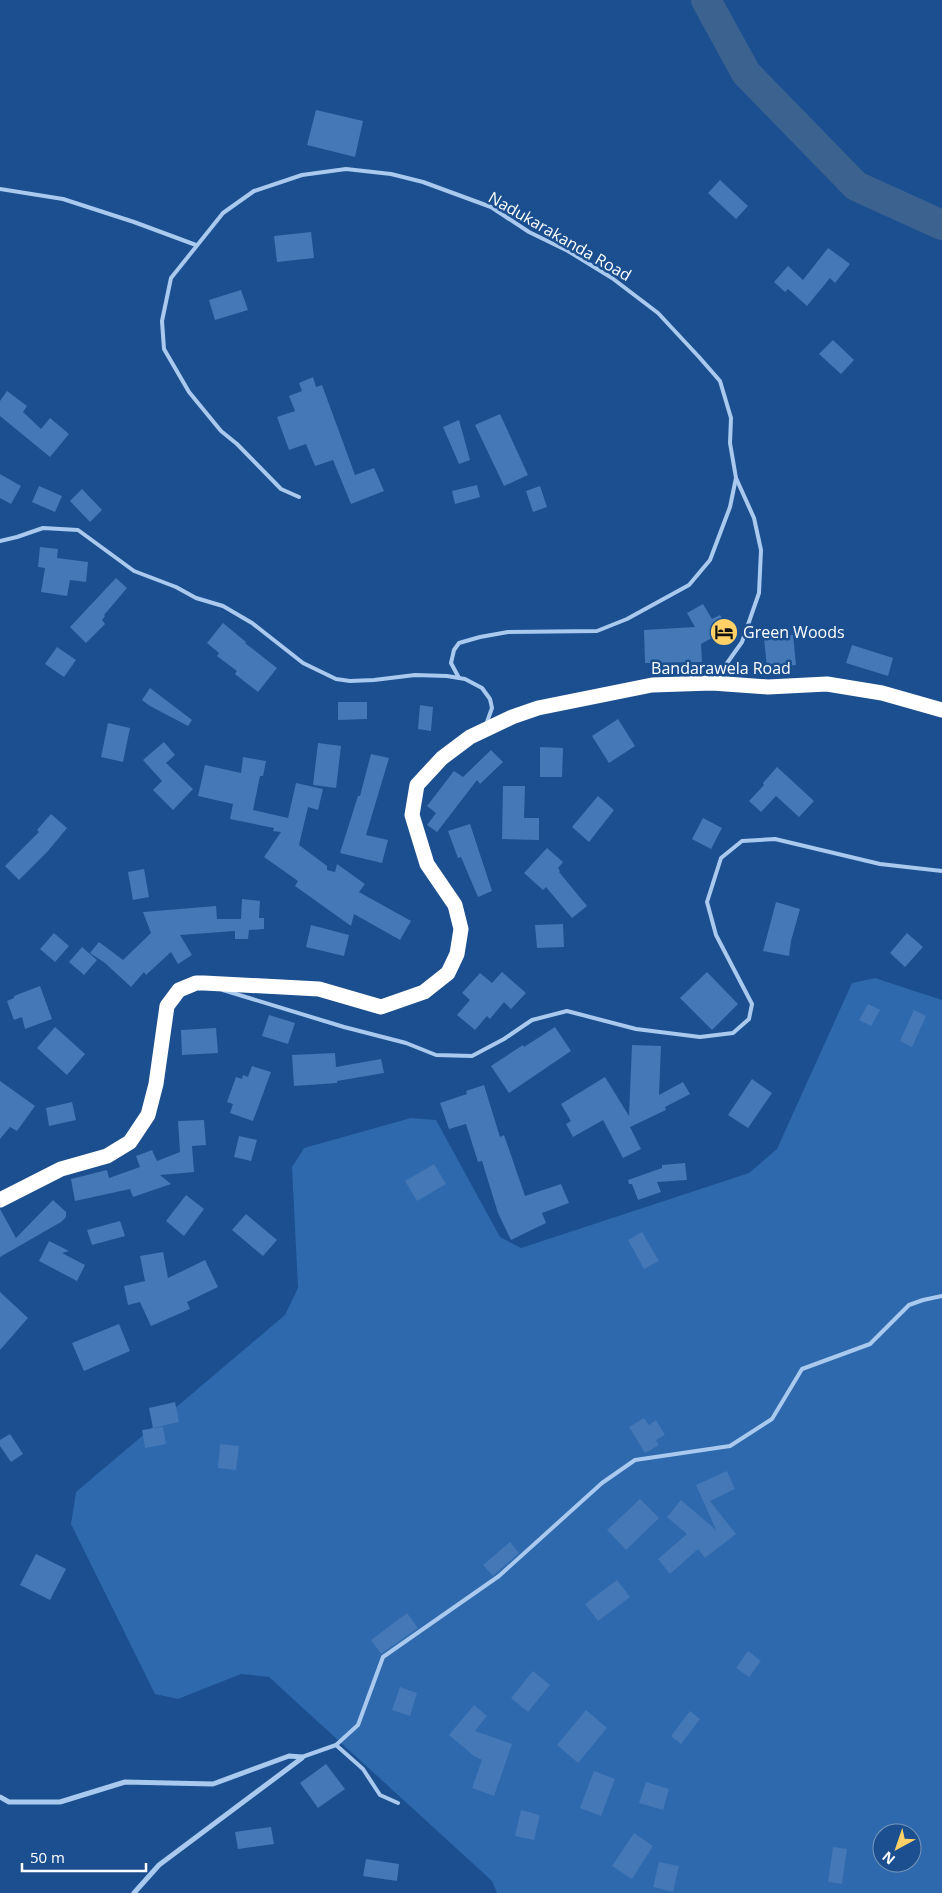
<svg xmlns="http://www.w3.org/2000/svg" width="942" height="1893" font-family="'Open Sans',sans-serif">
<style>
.green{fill:#2e69ad;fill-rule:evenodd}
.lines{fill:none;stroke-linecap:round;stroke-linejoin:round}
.river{stroke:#3c6290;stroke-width:30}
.building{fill:#4478b7}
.lane{stroke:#a9c9ee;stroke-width:4}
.street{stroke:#a9c9ee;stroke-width:5}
.highway{stroke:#fff;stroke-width:15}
.labels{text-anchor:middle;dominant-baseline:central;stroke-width:5;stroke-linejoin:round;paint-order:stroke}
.street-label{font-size:16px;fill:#fff;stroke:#1b4f8f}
.poi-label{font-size:16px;fill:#fff;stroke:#1b4f8f;text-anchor:start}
</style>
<rect width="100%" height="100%" fill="#1b4f8f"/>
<path class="green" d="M875,978l67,22v893h-445l-5,-12 -223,-204 -28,-3 -63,25 -23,-5 -84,-170 5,-32 209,-177 13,-27 -6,-121 12,-19 107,-30 25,2 64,117 21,11 228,-75 28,-24 75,-166zM882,1833h30v30h-30z"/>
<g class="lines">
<polyline class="river" points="706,0 746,73 856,186 942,225"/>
</g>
<g class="building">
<polygon points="316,110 363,121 355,157 307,145"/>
<polygon points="720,180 748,206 736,219 708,193"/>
<polygon points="311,232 314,258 277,262 274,236"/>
<polygon points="828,248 850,264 835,283 830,278 807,306 788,289 785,292 774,282 788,266 803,280"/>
<polygon points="241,290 248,310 215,320 209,300"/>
<polygon points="833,340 854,360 841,374 819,354"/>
<polygon points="313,377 316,387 322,385 355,475 374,468 384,491 351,504 333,460 315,466 306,444 289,450 277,417 295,411 289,396 302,391 299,383"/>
<polygon points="7,391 27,406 23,412 41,429 50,418 69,434 50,457 0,416 0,401"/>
<polygon points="500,414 528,475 504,486 475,425"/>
<polygon points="459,420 470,460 459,464 443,427"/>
<polygon points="0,474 21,486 11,504 0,498"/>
<polygon points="477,485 480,497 455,504 452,491"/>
<polygon points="39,486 62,496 55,512 32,502"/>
<polygon points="540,486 547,507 533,512 526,491"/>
<polygon points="82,489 102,510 90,522 70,501"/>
<polygon points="40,547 58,549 57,558 88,562 86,582 70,580 67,596 41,592 45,568 38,567"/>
<polygon points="116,578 127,588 104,615 105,616 102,620 105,624 86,643 70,627"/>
<polygon points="703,604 712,619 720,615 728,629 701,644 702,662 645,663 644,630 695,627 687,613"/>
<polygon points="223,623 246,642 245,643 277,668 258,692 235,674 237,671 217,656 219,653 207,643"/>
<polygon points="793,635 796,665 767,668 764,638"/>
<polygon points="852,645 893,658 888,676 846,663"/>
<polygon points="57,647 76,660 64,677 45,664"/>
<polygon points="150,688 192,720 188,726 150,706 142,700"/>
<polygon points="338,702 367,702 367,719 338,720"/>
<polygon points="420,705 433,707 431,731 418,729"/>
<polygon points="618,719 635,746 609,763 592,736"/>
<polygon points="108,723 130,728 123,762 101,757"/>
<polygon points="164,742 175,755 166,763 193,789 173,810 153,790 162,781 143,760"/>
<polygon points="318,743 341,746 336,788 313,785"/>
<polygon points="540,747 563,748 562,777 540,777"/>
<polygon points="491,750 503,762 480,784 477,780 437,832 427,825 436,813 427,806 454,771 463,777"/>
<polygon points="371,754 389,758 366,835 388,840 382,863 340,853 358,796 360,796"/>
<polygon points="243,757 266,761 263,776 260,776 253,810 288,818 296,783 323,789 318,810 308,807 299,845 327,866 327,870 335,872 337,864 365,884 359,892 411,921 400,940 354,914 351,926 295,886 298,881 264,857 281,832 273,831 274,828 230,819 233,804 198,796 205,765 241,773"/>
<polygon points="777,767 814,801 799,817 776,796 761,812 749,801 764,785 763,783"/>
<polygon points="503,786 525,786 524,818 539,818 539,840 502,839"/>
<polygon points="598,796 614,810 589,842 572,827"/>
<polygon points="51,814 67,828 48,851 19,880 5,866 39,832 37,830"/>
<polygon points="703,818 722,828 711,849 692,839"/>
<polygon points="470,824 492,891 478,897 461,857 458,858 448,831"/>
<polygon points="547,848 563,862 558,868 560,871 559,872 587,906 572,918 546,887 543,890 524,873"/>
<polygon points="144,869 149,897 133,900 128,872"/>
<polygon points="242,899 260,901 259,918 264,918 264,929 249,930 248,939 235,939 235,931 180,935 192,955 178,964 171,952 146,975 144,972 131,987 105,963 90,953 99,942 123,960 151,933 143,912 216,906 217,919 241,919"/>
<polygon points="776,902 800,909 791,941 789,956 763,951"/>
<polygon points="563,924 564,947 537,948 535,925"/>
<polygon points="311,925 349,935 344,956 306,947"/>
<polygon points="54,933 69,946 55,962 40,949"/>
<polygon points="907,933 923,947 905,967 890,953"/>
<polygon points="82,947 97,960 84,975 69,962"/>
<polygon points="502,972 526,993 511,1009 504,1002 490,1019 487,1016 475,1030 457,1015 470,1000 462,993 480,973 492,983"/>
<polygon points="707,972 738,1004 712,1030 680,998"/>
<polygon points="40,986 52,1019 25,1029 22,1017 14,1020 7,1001 14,998 14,996"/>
<polygon points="868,1004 880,1010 871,1026 859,1020"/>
<polygon points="914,1010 926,1016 912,1047 900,1041"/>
<polygon points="269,1015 295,1023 288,1044 262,1036"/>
<polygon points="55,1027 85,1054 67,1075 37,1048"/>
<polygon points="555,1027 571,1051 509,1093 491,1066 523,1045 524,1047"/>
<polygon points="216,1028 218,1053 182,1055 181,1030"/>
<polygon points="632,1045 661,1046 659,1095 683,1082 690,1094 665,1107 666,1110 630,1127 641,1149 623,1158 603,1120 573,1137 566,1124 571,1121 561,1104 605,1077 629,1116"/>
<polygon points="335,1053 336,1067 381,1059 384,1073 337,1081 337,1083 294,1086 292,1055"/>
<polygon points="252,1066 271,1072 253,1121 230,1113 233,1104 227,1102 236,1077 242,1079 243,1075 248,1077"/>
<polygon points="752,1079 772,1093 748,1128 728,1115"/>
<polygon points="0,1081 35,1106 17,1131 10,1127 0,1139"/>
<polygon points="484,1085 500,1137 504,1135 525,1196 561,1184 569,1203 542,1213 546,1223 511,1240 498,1213 482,1161 478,1162 466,1124 449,1129 440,1103 467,1094 466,1091"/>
<polygon points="72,1102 76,1120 49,1126 46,1108"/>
<polygon points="204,1120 206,1145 192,1146 194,1172 160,1175 171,1184 133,1197 130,1189 75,1201 71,1179 107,1170 109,1178 140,1167 136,1156 152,1150 157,1161 180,1152 178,1121"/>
<polygon points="239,1136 257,1140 251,1161 234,1157"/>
<polygon points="685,1163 687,1180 657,1182 661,1192 638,1200 632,1184 629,1184 628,1180 662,1168 662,1165"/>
<polygon points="434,1164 446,1184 417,1201 405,1181"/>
<polygon points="186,1195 204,1209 184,1236 166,1221"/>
<polygon points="53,1200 66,1212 66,1217 61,1222 0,1257 0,1209 16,1238"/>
<polygon points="246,1214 277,1240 263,1256 232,1230"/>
<polygon points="120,1221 125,1236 92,1245 87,1230"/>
<polygon points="642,1232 659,1261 644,1269 628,1240"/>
<polygon points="49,1241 69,1251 62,1253 85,1265 77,1281 39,1261"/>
<polygon points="163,1252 168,1278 205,1260 218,1287 187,1302 190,1309 151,1326 140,1302 128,1305 124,1286 145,1281 140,1256"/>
<polygon points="0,1292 28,1318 0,1350"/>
<polygon points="119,1324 130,1351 84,1371 72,1343"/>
<polygon points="175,1402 179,1422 153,1428 149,1408"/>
<polygon points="644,1418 649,1425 656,1420 665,1435 656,1440 659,1445 645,1453 629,1427"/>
<polygon points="163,1427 166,1444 145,1448 142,1430"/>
<polygon points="10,1434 23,1454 11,1462 0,1446 0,1440"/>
<polygon points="220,1444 239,1446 236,1470 218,1468"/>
<polygon points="727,1471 735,1489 710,1501 736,1534 705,1558 698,1549 670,1574 658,1559 687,1534 667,1517 681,1500 716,1530 696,1485"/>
<polygon points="640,1499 659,1518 626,1550 607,1530"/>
<polygon points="510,1542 519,1553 493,1576 483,1565"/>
<polygon points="36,1554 66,1569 50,1600 20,1585"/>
<polygon points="617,1580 630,1597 598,1621 585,1604"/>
<polygon points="407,1613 418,1628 381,1654 371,1640"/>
<polygon points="748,1651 761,1661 749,1677 736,1668"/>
<polygon points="533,1671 550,1685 528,1712 511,1698"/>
<polygon points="400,1687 417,1693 410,1716 392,1710"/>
<polygon points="474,1705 487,1716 475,1731 512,1744 494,1796 472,1788 482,1760 474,1756 449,1735"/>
<polygon points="586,1710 607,1728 578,1763 557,1745"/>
<polygon points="690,1711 700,1719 681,1744 671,1736"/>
<polygon points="326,1764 345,1789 318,1808 300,1783"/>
<polygon points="594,1771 615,1779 601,1816 580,1808"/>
<polygon points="646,1782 669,1789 663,1810 639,1803"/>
<polygon points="521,1810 540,1815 534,1840 515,1836"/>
<polygon points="271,1827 274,1844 238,1849 235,1832"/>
<polygon points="634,1833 653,1846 632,1879 612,1866"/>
<polygon points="833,1847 847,1849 842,1884 828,1882"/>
<polygon points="366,1859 399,1864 397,1881 363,1876"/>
<polygon points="659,1862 679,1866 673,1892 653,1887"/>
</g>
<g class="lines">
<g class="lane">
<polyline points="0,189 63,199 134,222 196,245"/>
<polyline points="299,497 281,489 237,444 221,431 189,392 164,349 162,321 171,278 223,213 254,191 302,175 346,169 391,174 423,182 491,207 529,232 568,251 612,278 658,313 699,357 720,381 731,418 730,443 736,478 730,507 710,560 689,585 627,619 597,631 508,632 480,637 459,643 454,650 451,663 459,678"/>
<polyline points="0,541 17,537 43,528 78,530 134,571 176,587 196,598 223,606 252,623 303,663 336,679 350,681 374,680 415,675 447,676 465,679 482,688 490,699 492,708 487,722"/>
<polyline points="715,680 742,642 759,593 761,550 754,518 736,478"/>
<polyline points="223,990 344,1027 406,1043 436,1055 472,1056 504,1039 532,1020 567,1011 636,1029 700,1037 733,1033 749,1019 752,1004 716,935 707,902 721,858 742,841 775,839 880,864 942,871"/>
<polyline points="336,1745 363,1769 380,1795 398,1803"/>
<polyline points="302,1757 336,1745 358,1725 383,1657 499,1576 602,1483 635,1460 730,1446 772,1419 802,1369 870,1344 909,1305 923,1300 942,1296"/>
</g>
<g class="street">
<polyline points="0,1797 9,1802 60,1802 125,1782 213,1784 289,1756 302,1757"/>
<polyline points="134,1893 159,1865 302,1758"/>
</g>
<polyline class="highway" points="0,1200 61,1169 107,1156 130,1142 148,1115 156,1084 167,1006 179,990 196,983 204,983 319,989 381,1007 424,992 448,973 457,954 461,929 455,905 427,864 412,815 417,785 442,758 470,737 512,717 538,708 652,685 712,683 768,687 827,684 882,693 942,710"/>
</g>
<defs>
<symbol id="hotel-disc" viewBox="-11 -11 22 22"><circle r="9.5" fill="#ffd166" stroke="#1b4f8f"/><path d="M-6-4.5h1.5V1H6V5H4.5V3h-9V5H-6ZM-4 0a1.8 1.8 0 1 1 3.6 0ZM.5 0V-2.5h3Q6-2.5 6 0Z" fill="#111"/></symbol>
</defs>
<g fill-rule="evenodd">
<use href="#hotel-disc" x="708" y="616" width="32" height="32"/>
</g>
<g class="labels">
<g class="street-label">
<text transform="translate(560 236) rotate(30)">Nadukarakanda Road</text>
<text x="721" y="668">Bandarawela Road</text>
</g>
<g class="poi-label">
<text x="743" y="632">Green Woods</text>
</g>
</g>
<g transform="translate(897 1848) rotate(220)"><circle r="24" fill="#1b4f8f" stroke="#7695bc"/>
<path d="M0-4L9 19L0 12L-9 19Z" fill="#ffd166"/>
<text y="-8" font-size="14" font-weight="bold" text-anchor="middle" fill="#ffffff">N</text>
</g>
<path d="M22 1863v8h124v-8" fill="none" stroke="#ffffff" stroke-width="2.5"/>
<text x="30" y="1863" font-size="15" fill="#ffffff" stroke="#1b4f8f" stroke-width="4" paint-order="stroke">50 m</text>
</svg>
